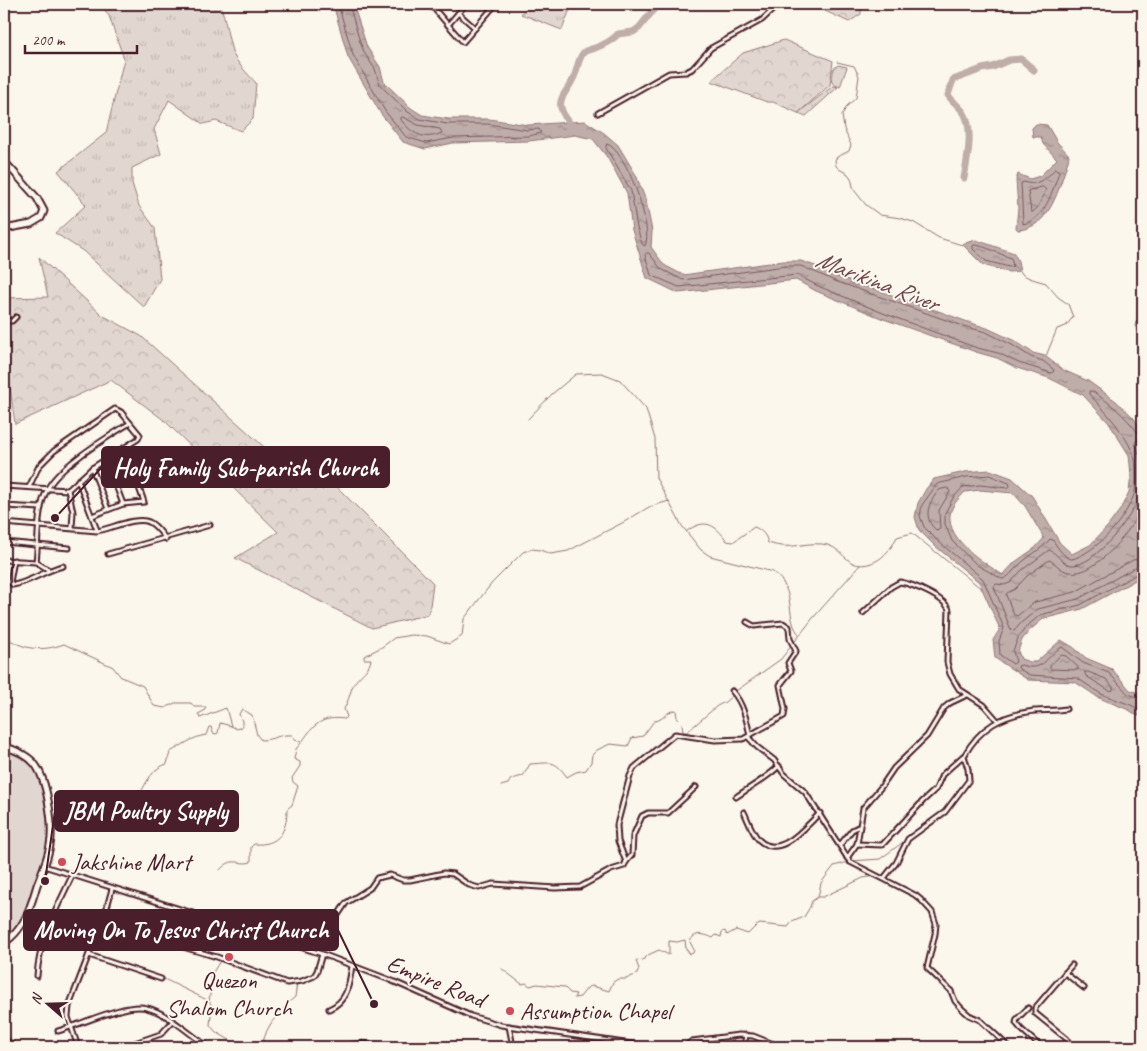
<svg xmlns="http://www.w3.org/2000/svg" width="1147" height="1051" font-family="Caveat,sans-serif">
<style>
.grass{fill:url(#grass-tufts);stroke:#967b7e}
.forest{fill:url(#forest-crowns);stroke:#967b7e}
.green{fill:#e2d7d0;stroke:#967b7e}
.water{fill:url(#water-ripples);stroke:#907477;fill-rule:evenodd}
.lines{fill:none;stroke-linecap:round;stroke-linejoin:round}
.shore{stroke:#79585e;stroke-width:1}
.stream{stroke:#907477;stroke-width:1}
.river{stroke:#bfadaa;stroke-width:7}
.minor-casing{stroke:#4a1f2b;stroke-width:7}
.primary-casing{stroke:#4a1f2b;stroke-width:9}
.minor{stroke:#fbf7ec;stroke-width:3}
.primary{stroke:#fbf7ec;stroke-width:5}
.poi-dot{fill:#d1495b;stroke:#fbf7ec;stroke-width:2}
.labels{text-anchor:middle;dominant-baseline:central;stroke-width:4;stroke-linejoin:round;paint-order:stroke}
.poi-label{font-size:24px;fill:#4a1f2b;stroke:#fbf7ec;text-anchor:start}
.street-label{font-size:24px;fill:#4a1f2b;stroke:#fbf7ec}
.water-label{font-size:25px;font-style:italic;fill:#6d4a51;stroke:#fbf7ec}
.leader{fill:none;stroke:#4a1f2b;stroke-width:2}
.callout-dot{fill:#4a1f2b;stroke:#fbf7ec;stroke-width:2}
.callout{fill:#4a1f2b;stroke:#4a1f2b;stroke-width:2}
.callout-label{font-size:25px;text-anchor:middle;font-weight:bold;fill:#fff}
</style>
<defs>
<pattern id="grass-tufts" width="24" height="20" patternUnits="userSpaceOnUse" patternTransform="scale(1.25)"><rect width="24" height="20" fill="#e2d7d0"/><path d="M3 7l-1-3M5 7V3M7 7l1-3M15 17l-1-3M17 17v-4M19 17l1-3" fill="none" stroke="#c3b8b3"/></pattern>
<pattern id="forest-crowns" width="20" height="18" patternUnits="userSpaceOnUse" patternTransform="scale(1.25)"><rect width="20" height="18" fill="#e2d7d0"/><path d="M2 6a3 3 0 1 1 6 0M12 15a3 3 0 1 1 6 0" fill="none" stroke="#c3b8b3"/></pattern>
<pattern id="water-ripples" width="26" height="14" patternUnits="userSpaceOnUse" patternTransform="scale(1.25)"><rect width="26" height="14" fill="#bfadaa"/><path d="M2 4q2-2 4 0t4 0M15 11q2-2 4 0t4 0" fill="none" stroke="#9d8c8b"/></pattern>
</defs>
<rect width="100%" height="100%" fill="#fbf7ec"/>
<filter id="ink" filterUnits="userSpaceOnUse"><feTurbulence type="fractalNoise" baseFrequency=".02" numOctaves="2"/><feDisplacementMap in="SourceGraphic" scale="10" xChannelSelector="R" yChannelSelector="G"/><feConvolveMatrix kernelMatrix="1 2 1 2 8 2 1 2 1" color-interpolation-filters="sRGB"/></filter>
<g filter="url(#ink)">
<g class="grass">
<path d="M101,4h119c6,15 7,31 12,47 4,12 16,23 24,32l-3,36 -12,12 -25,-10 -13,3 -34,-24 -15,29 7,25 -29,14v15l7,23 16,22 5,51 -16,28 -61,-56 -28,-18 31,-28 -28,-34 48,-38 18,-74 -15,-43z"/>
<polygon points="530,4 572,4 562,30 521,14"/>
<polygon points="838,65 847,67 840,87 833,84 831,78 833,74 833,69"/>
<polygon points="833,86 838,87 806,116 798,113"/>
</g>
<g class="forest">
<polygon points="825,4 861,4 861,14 849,22 825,11"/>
<polygon points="784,40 833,61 830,85 798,113 773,102 767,102 711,81 743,53"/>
<polygon points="39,257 102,315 141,336 303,482 328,478 433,583 429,614 372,628 235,558 278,532 165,421 111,380 15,424 4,342 4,298 48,297"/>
</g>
<polygon class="green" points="4,748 26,758 37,769 43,788 51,837 26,919 4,943"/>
<g class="water">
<path d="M333,4h20l14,43 13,20 4,15 27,26 11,7 26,4h41l39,6 57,-4 19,12 14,12 18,30 10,26 6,30 -1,16 13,18 19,10 101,-14h17l17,6 19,9 104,36 24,9 22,7 28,13 18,12 12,3 18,14 25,11 28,20 17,16 10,16v143l-61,33 -39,10 -14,12 -7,9 -4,11 3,8 9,3h6l25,-22 12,7 13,11 26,11 18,21 13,4v23l-7,-2 -7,-5 -30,-12 -24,-16 -47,-2 -33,-22 -2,-18 7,-11 -21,-47 -44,-36 -16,-16 -4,-13 3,-14 8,-14 8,-10 31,-7 25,-2 22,8 20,18 28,47 12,11 18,-9 18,-19 12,-16 9,-18 2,-17 -2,-20 -20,-32 -26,-28 -34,-17 -32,-10 -20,-10 -21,-6 -95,-34 -65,-27 -20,-11 -118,13 -31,-15 -15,-48 -5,-37 -20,-36 -14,-18 -18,-4 -46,6 -76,2 -28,6 -22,-7 -22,-28 -33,-57zM980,490l33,3 12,13 19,32 -9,10 -20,14 -12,13c-19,-12 -56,-35 -53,-60 1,-9 9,-17 15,-23z"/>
<path d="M1036,124l11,1 10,17 12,13 -1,6c-9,26 -17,67 -50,69l-2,-2 2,-20 -2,-28 2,-6 12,5 10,-3 17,-17 -14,-15 -2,-7h-8l-1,-9z"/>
<polygon points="976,240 1014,253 1018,261 1020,271 1009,272 983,265 962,244"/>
<polygon points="1140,319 1143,319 1143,339 1135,326 1136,322"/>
</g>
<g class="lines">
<g class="shore">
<polyline points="338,4 353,55 385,111 406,137 426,143 453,138 529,136 541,133 539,129 527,130 488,124 447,124 420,119 408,112 380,85 375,69 365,54 360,42 349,4"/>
<path d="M403,117l15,8 22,4 2,4c-18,8 -30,1 -41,-13v-2z"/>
<path d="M607,144c19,5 47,84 38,102l-3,-2 -5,-16 -6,-37 -25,-43z"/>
<path d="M1055,169l3,1 1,2c-7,19 -13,47 -36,52l-2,-41 3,-1c12,5 23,-4 31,-13z"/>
<polygon points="1043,187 1046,190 1038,207 1033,212 1031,212 1028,191"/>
<path d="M975,245c11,1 24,9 36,13l2,8 -4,1 -23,-6 -13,-12v-3z"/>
<polygon points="647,253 649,253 661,269 683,280 785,266 801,266 835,281 963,326 986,332 1012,345 1031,357 1043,361 1053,369 1054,371 1051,373 1019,363 998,353 977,348 883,313 818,286 797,275 679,287 651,275 645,255"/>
<path d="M1143,435l-5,-2c-14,-19 -27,-29 -46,-42h-3v3c17,18 34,36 44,59 4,8 4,32 1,42 -9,23 -30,48 -52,60 -3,1 -7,4 -11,4 -7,-2 -15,-13 -18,-19l-3,-1c-9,11 -22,17 -32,27 -6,5 -9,12 -16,13l-25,-14 -25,-24 -7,-17v-11l8,-15 10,-11 17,-2 28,3 2,-2 -1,-3 -20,-8 -23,2 -29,7 -15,21 -2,11 4,11 15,15 44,37 21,49 -5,13 1,14 13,9 3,-2 -3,-11 5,-13 8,-11 14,-12 40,-10 59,-32 4,-1"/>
<path d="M1143,441l-6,-1 -2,3c7,15 10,36 5,53 -7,19 -46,72 -69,69 -9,-1 -14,-12 -22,-15l-27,20 -12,13 -6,2 -8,-1 -2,3 17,43 3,1 8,-9 16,-13 40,-10 58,-32 7,-1"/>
<path d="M948,488l2,4 -11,18 1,19 -3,2c-15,-13 -9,-28 2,-41z"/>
<path d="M1143,506c-10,21 -47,72 -74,66 -8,-1 -13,-9 -20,-12l-22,16 -12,13 -8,4 -1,2 8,20 3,1 18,-14 40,-10 58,-32 10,-2"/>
<polygon points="1061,655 1066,656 1078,667 1078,670 1050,669 1050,666"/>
<polygon points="1085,672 1088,672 1106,679 1113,687 1113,690 1110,691 1086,676"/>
<path d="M1143,699l-15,-5 -19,-21 -26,-10 -21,-16c-17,9 -17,26 -41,18l-3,1 1,3 11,6 47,3 24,16 30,11 12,7"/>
</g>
<g class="stream">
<polyline points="837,62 854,66 859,76 856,98 847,106 842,115 844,129 851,145 849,151 837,157 835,160 836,166 839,169 848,174 851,178 854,190 866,205 880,215 900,218 913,222 939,238 962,245"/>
<polyline points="1020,271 1023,275 1032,279 1046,283 1058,297 1068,304 1073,317 1066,326 1057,329 1046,356"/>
<path d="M528,419l24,-25 24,-20 26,-1 18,7 26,29 9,30 1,39 26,48 19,24 9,6 63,16c25,18 11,49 27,63"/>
<path d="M687,531c18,-13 28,-7 40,10l6,1 21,-15c8,3 12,8 14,16 24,8 33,-1 54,1 14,1 19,11 29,18 11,7 28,0 35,-9 5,-4 8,-11 11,-16l15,-4 71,57"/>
<path d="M4,636c20,14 37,16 60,8l49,23 8,10 22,9 11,20 11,2 10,-5h16l3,4h12l-2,4 -6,3 2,4 26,-10 5,18 6,3 5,-2v-6l-3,-7 3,-5 10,6 5,20 4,5c13,0 17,-6 31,-5l5,6 5,1c12,-18 20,-26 43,-23l2,-2 -3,-8c5,-8 7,-22 11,-27 6,-8 15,-13 16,-23h-7v-3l18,-9 12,-9 17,-3 16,1 22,8 13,-8 2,-17 28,-36 31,-31 9,-3 8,1 11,4 17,-3 56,-29 25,-15 20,-6"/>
<polyline points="736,691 781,659 813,618 860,565"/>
<path d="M501,786l7,-2 3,-5 12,-3 7,-12c22,-1 24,-5 37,13l9,-5 10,-2 5,-8 1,-7 5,-5 13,-6 18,2 4,-8 11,-2 11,-15c9,0 13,-11 22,-11l1,8 5,5 1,9h4l30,-26 8,-4 8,-7"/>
<polyline points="955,801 962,792"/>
<path d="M81,817l19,8c12,-5 26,-10 34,-20 9,-14 15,-36 33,-41l3,-12c12,-6 22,-15 36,-17l3,-8h2l2,6 3,1 2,-1 2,-10 11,3"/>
<polyline points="912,834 923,826"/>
<path d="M220,870c13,-15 19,-4 31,-8v-15l3,-3c25,2 33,-13 33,-35l5,-4 6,-19 -5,-4 -1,-4 8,-12v-4l-6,-3 2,-10 5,-6"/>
<polyline points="880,876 883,876 893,864"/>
<polyline points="819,897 823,897 863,878 876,876"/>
<polyline points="220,961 210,977 212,982 209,1001 212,1006 210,1025 216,1032 242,1047"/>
<path d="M502,969l20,15 4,-1 4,3 7,-2 27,3 6,6 6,1 -2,4 6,-1 8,-10 4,-1 17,5 4,-9 5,-3h8l11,-5 2,-5 -3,-8 7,-1 5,-5 11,-5 10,5v-14l8,1 8,-2 1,9 4,5 3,-1 1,-3 -4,-8c4,-11 14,-8 23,-4l3,-3 5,2 1,-5 3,-1 2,4 9,-5 12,4 8,-8 4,-2 28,3 4,-5 12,-5 6,-10 2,-6 6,-4 3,-14 13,-17 18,-5 28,-2 26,-19"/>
<polyline points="309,977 315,971"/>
<polyline points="162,978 209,1001"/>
<path d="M260,1047c5,-7 5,-15 10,-22 3,-6 7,-7 8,-13 7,-3 11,-11 17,-15l2,-14"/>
</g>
<g class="river">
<path d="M569,122c-18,-22 -3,-26 5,-45 4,-8 3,-17 10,-25 3,-3 7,-2 11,-4 8,-3 17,-7 23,-14l15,-2 6,-4 19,-24"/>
<path d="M964,178c3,-17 10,-49 0,-65 -5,-7 -12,-12 -16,-18l5,-15 29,-11 11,-2 16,-7 12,-1 13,11"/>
</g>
<defs>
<g id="minor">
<polyline points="430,4 463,42 496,4"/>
<polyline points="458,13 475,28"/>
<polyline points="448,25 466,4"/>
<polyline points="598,113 669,73 686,72 692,69 711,48 762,20 779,4"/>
<polyline points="4,321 12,321 16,317"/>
<polyline points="106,459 123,504"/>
<polyline points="92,468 108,509"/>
<polyline points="4,477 6,486"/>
<polyline points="78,480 97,530"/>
<polyline points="4,486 68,490 92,468 138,439 140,435 121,412 115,409 54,451 39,466 29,487"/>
<polyline points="68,490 73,512 72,528"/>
<polyline points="4,506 41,508"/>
<polyline points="92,516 123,504 144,502 125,447"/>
<path d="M4,523l93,8c13,-2 40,-15 52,-9 7,3 12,11 17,17"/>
<polyline points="4,542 69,548"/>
<polyline points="108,554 210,525"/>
<polyline points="4,560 36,562 49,570"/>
<path d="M14,560l-4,22 3,3c18,-3 32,-15 50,-19"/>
<path d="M36,562c3,-23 0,-51 11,-72 10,-23 61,-53 83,-67"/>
<path d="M863,613l28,-26 9,-5c12,2 46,16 49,28l-2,52 3,12 9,15 25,16 13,15"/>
<path d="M732,691c11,12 15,30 18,45"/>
<polyline points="748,737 757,747 774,760 784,774 805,792 850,862 915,895 921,900 932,912 936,924 935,934 927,968 951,991 955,1001 962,1009 969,1015 980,1020 1009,1047"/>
<path d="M736,797c14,-10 30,-18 43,-31"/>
<path d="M744,812c4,8 8,21 15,28 21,20 46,-13 61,-27"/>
<polyline points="857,844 882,845 884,843 923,801 936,789 942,775 963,756"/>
<polyline points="840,845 852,830 858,827"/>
<polyline points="847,858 857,844 863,808 881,787 894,768 927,736 944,708 950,703 967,695"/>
<polyline points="626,862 632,855 633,836 642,816 648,813 668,813 696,787"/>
<polyline points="44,866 322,954 390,980 471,1016 501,1025 652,1047"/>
<path d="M884,878l12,-15 12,-24 37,-27 24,-32 -1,-11 -4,-13c16,-29 38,-41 70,-45 11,-1 21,0 32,-2"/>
<polyline points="334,921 346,903 370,888 377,878 390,875 403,880 410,880 444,873 453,874 469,885 479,888 493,884 555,888 580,887 611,870 624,866 626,862 618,841 617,825 630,776 634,768 675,734 715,740 743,739 784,716 785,709 780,685 791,671 788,663 796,651 790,639 789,627 783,623 754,626 747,622"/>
<polyline points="101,923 217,957 287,983 302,981 314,976 317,971 322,954"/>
<polyline points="89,955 161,979"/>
<polyline points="1065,973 1072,965"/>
<path d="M37,976c2,-36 20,-68 35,-100"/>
<polyline points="1028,1008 1017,1019 1016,1023 1021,1029 1041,1047"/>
<path d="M329,1009c19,-8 20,-25 23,-43"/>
<polyline points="509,1026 513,1047"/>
<path d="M58,1031c22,-6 68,-29 89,-23 21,5 43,27 62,39"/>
<polyline points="4,1039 16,1047"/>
<polyline points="78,1047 68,1017 69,1006 107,907 112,889"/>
<polyline points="123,1047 161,1034 172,1022"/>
<path d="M341,1047c16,-5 29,-4 45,0"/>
<polyline points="684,1047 692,1041 739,1035 753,1036 781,1047"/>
<polyline points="744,1047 746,1035"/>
<polyline points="1064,1047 1068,1042 1067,1039 1035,1013 1035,1008 1065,973 1084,988"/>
</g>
<g id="primary">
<polyline points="4,161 37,198 44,211 41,218 31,224 4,229"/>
<path d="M4,747c10,2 23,8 30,16 13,15 20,62 16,82 -2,13 -8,27 -13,40 -7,23 -12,44 -33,58"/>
</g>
</defs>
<use href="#minor" class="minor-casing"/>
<use href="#primary" class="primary-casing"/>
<use href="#minor" class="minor"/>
<use href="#primary" class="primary"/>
</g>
</g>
<g class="poi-dot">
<circle cx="62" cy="862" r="5"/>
<circle cx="229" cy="957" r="5"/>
<circle cx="510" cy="1011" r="5"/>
</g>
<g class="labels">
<g class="poi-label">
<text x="72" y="862">Jakshine Mart</text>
<text x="229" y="980" text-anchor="middle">Quezon<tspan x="229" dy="28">Shalom Church</tspan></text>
<text x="520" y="1011">Assumption Chapel</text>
</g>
<g class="street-label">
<text transform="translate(436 981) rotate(22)">Empire Road</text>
</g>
<g class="water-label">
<text transform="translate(877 281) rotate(21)">Marikina River</text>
</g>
</g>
<path class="leader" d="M55 518L102 467M45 881L55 811M374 1004L338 930"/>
<g class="callout-dot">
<circle cx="55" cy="518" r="5"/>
<circle cx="45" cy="881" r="5"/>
<circle cx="374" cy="1004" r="5"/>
</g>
<g class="callout">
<rect x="102" y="447" width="287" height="40" rx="5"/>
<rect x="55" y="791" width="183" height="40" rx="5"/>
<rect x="24" y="910" width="314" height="40" rx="5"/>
</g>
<g class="callout-label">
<text x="246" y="476">Holy Family Sub-parish Church</text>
<text x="146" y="819">JBM Poultry Supply</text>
<text x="181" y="938">Moving On To Jesus Christ Church</text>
</g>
<rect width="1147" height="1051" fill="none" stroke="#fbf7ec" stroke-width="20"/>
<rect x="10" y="10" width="1127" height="1031" fill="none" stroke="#4a1f2b" stroke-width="2" filter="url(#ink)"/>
<g transform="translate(48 1004) rotate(290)" stroke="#fbf7ec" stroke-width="4" paint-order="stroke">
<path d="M0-4L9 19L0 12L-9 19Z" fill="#4a1f2b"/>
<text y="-8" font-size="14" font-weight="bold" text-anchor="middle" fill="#4a1f2b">N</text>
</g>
<path d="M25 45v8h112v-8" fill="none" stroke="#4a1f2b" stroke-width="2.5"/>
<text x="32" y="45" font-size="15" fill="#4a1f2b" stroke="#fbf7ec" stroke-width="4" paint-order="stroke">200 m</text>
</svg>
